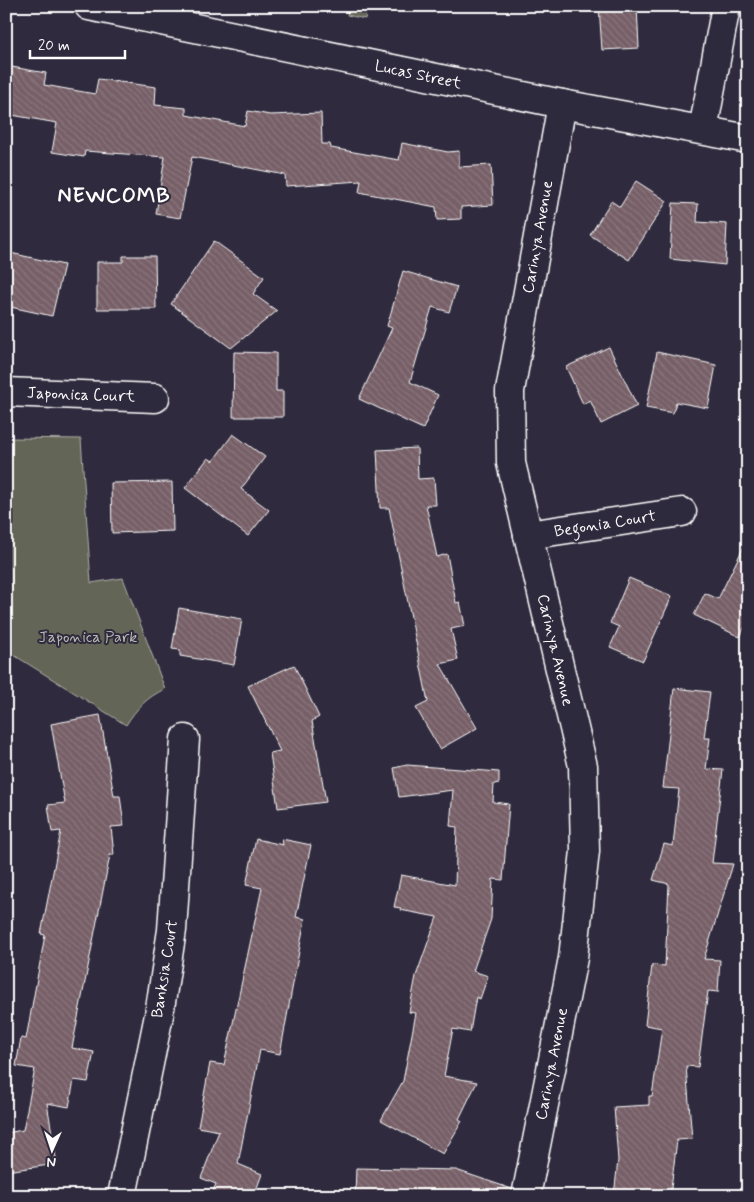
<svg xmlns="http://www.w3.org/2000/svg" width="754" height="1202" font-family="Mynerve,sans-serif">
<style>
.green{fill:#646557;stroke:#b2b2ab}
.building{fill:url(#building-back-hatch);stroke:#fff}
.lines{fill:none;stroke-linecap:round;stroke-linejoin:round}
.street-casing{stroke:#fff;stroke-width:31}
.street{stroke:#2f2a3d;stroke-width:28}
.labels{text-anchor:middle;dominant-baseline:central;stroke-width:4;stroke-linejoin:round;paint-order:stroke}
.street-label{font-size:16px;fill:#fff;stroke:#2f2a3d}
.park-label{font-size:16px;fill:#b9bab3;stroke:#2f2a3d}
.district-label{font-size:21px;font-weight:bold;letter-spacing:1px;fill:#fff;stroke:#2f2a3d}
</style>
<defs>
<pattern id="building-back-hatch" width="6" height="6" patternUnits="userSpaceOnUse" patternTransform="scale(1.25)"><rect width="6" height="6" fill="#775f67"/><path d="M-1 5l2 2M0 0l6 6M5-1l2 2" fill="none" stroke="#8b777e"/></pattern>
</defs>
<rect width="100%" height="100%" fill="#2f2a3d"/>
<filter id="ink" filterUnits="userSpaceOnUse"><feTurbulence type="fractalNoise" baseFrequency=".02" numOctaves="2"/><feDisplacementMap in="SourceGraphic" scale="10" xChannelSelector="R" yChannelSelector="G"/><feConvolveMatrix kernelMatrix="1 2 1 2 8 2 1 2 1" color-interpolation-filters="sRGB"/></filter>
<g filter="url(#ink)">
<g class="green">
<polygon points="349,6 367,6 365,19 347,15"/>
<path d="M10,438l71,1 10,144 32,-5 42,111c-18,8 -29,20 -39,36l-117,-73z"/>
</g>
<g class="building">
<polygon points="599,6 637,6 639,48 602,50"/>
<polygon points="6,66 46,73 44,85 95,94 98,79 156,87 155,105 186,108 186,115 245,126 248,111 270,115 321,113 322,144 330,144 331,148 399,160 402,143 448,152 459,151 459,167 491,165 493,205 461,207 461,219 437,220 436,207 359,192 361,181 286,186 285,175 192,157 180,218 156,214 165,157 85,151 84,157 52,152 57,123 6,114"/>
<polygon points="636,181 667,201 629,260 590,235 611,201 620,207"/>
<polygon points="673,203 698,204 697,222 727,224 725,265 670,259"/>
<polygon points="214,241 264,277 253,294 277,311 231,348 171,304"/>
<polygon points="6,252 64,265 52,316 6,306"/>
<polygon points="123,256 155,256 156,309 97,309 97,262 123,262"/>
<polygon points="403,271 457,287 449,312 432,307 410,382 438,395 423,429 359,399 392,328 387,326"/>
<polygon points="609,347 637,406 601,424 590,400 583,404 566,367"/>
<polygon points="234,352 276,353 276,391 283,391 283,417 233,417"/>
<polygon points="657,352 716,365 708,408 676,402 673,413 646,408"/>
<polygon points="233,434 265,457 241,489 269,510 248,536 185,488 208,458 213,461"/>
<polygon points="417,448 418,479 434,478 436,505 426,505 437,557 447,554 456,603 460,602 465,626 451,629 458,660 440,664 477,728 440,749 416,708 428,702 389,508 380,508 377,450"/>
<polygon points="172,482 173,531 112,533 111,483"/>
<polygon points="748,538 748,620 740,637 694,615 705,593 718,599"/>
<polygon points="629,578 672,596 643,661 610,647 619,627 610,623"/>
<polygon points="179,608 242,619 234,665 180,656 180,650 172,649"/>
<polygon points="294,665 319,717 312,721 326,802 278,808 270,753 280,751 248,686"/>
<polygon points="674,688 710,692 704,738 710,738 706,769 723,770 712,863 733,864 704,959 720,960 718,992 708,991 698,1067 686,1066 692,1139 677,1140 670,1196 614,1196 618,1160 614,1107 649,1105 649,1096 652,1096 662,1028 645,1025 652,965 665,966 669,884 653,880 664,844 673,846 679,789 663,788"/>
<polygon points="100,715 114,796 120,796 124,826 111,827 114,855 110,855 72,1048 94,1052 88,1082 74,1080 69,1107 47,1103 57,1164 6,1171 6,1133 23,1130 35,1069 16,1066 21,1038 26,1039 45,935 41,934 61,831 52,832 48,805 65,803 51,724"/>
<polygon points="407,765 499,772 499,783 494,784 493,802 509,804 503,880 493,879 491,919 473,971 488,976 480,999 476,997 470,1032 453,1029 444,1076 477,1082 459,1119 462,1121 443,1154 381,1120 403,1081 416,1013 409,1012 416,976 437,917 400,910 401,908 394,907 401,875 455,885 457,827 450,826 453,790 399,797 394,768"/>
<polygon points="256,839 283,845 282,839 311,845 296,917 305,919 280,1054 260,1050 238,1164 262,1174 254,1196 211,1196 216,1184 201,1178 219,1131 198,1127 210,1063 224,1065 262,888 246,885"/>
<polygon points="356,1168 456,1170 512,1189 511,1196 355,1196"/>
</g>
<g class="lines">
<defs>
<g id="street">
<polyline points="89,6 562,104 748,139"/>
<polyline points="703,130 726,6"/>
<polyline points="6,392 155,398"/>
<polyline points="528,535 682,512"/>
<polyline points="122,1196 159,1015 172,930 185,739"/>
<polyline points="526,1196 573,958 585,851 583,766 511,463 510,391 562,104"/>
</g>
</defs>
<use href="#street" class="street-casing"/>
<use href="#street" class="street"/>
</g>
</g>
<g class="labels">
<g class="street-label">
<text transform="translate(418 75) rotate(12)">Lucas Street</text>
<text transform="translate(538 237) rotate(-80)">Carinya Avenue</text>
<text transform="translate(81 395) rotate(2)">Japonica Court</text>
<text transform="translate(605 524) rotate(-9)">Begonia Court</text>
<text transform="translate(555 650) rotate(77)">Carinya Avenue</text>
<text transform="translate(165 969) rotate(-81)">Banksia Court</text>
<text transform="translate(552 1064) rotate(-79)">Carinya Avenue</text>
</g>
<g class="park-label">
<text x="88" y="637">Japonica Park</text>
</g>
<g class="district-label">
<text x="114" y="196">NEWCOMB</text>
</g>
</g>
<rect width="754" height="1202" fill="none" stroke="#2f2a3d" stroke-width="25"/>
<rect x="12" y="12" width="729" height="1177" fill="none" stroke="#fff" stroke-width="2" filter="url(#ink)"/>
<g transform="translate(52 1150) rotate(183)" stroke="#2f2a3d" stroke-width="4" paint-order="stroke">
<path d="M0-4L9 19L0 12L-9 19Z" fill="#ffffff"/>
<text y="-8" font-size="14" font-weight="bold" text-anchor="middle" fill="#ffffff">N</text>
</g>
<path d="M30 50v8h95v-8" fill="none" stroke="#ffffff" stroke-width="2.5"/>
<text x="38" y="50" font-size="15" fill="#ffffff" stroke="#2f2a3d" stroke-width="4" paint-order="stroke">20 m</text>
</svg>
